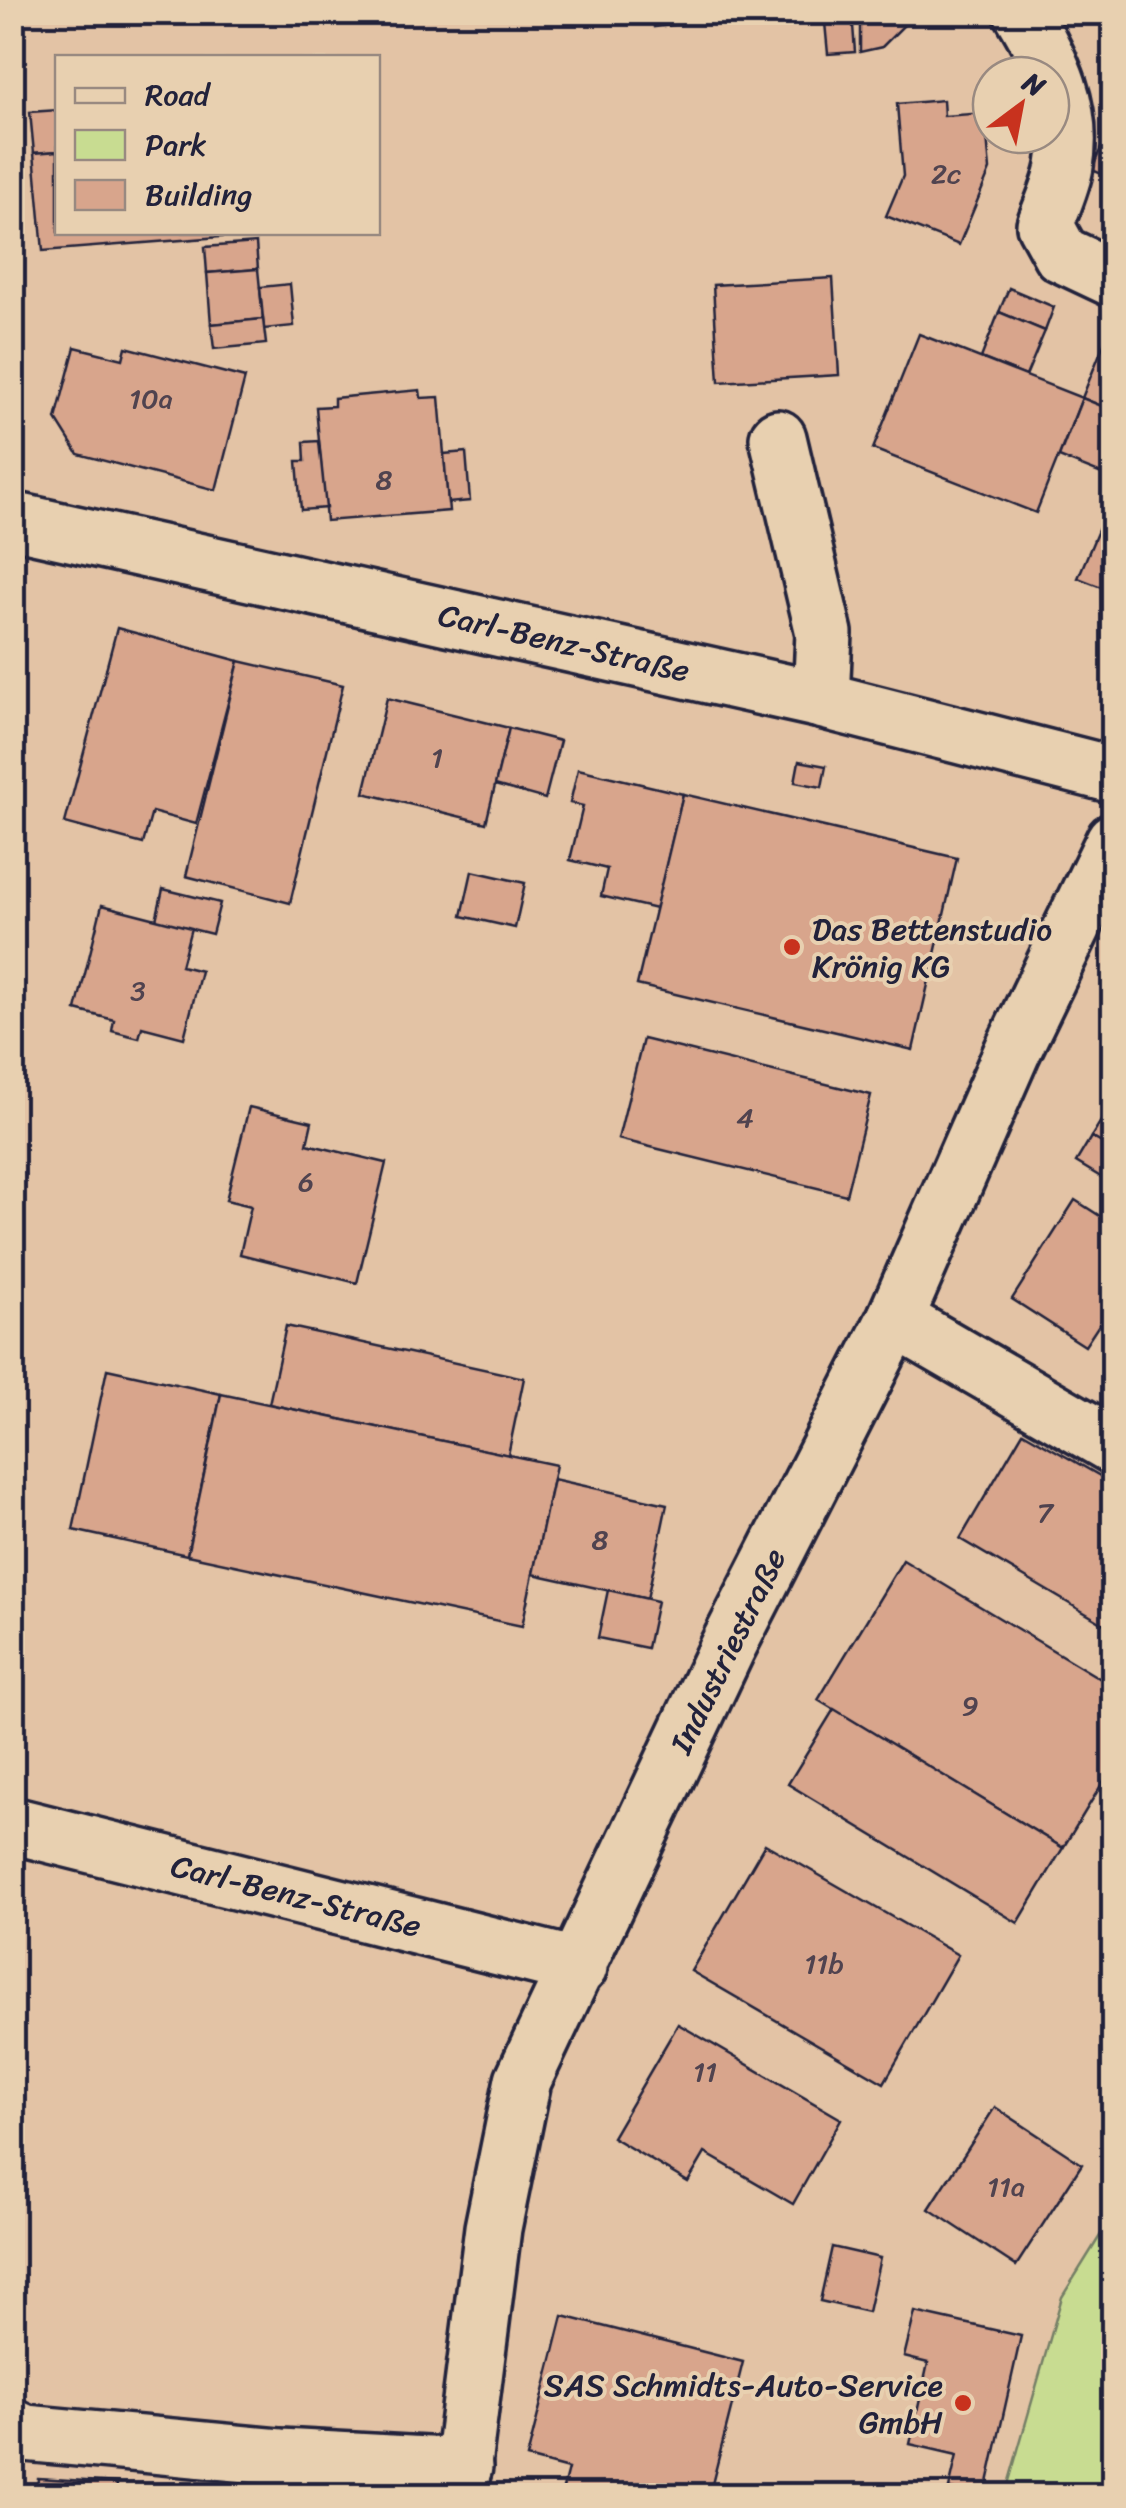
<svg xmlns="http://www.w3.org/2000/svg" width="1126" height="2508" font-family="Sriracha,sans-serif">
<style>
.built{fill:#e3c3a5;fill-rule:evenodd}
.green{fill:#c8dc91;stroke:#757f66;stroke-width:2.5}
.building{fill:#d8a58c;stroke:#22223b;stroke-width:2.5}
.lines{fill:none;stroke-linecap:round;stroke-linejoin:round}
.minor-casing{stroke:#22223b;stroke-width:62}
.minor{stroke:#e8d0b0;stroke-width:55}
.poi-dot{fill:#c8321e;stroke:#e8d0b0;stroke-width:4}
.labels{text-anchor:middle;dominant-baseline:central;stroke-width:8;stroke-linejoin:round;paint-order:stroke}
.number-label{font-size:28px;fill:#50434f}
.street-label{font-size:32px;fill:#22223b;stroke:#e8d0b0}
.poi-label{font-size:32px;fill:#22223b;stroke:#e8d0b0;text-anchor:start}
</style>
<rect width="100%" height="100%" fill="#e8d0b0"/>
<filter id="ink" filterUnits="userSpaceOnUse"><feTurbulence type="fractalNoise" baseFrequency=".01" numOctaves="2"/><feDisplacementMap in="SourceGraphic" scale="20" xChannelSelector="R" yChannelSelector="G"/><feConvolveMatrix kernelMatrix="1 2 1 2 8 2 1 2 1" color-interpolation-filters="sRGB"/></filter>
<g filter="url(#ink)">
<path class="built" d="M12,13h1101l1,2202 -52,82 -57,198h-992zM58,58h320v174h-320zM991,75h60v60h-60z"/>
<polygon class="green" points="1113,2215 1113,2495 1005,2495 1062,2297"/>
<g class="building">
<polygon points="689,12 690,23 654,27 652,12"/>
<polygon points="744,12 782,12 782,14 745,18"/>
<polygon points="824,12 852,12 855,52 828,54"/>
<polygon points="872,12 917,12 882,47 860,52 860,24"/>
<polygon points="943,100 944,116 985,113 990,170 959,245 886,216 903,176 897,104"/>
<polygon points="58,110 58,151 34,153 30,112"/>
<polygon points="1101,148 1114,153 1114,179 1092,170"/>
<polygon points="58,151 58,232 231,232 232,236 43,251 34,153"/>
<polygon points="256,243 258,269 207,273 205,247"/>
<polygon points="258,269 263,319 211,324 207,273"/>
<polygon points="833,278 839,375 719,382 713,285"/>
<polygon points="290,284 294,326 264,329 260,287"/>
<polygon points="1009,288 1054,307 1045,331 999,312"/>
<polygon points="999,312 1045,331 1026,376 981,358"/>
<polygon points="263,319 266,344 214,349 211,324"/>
<polygon points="919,334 1082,398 1036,513 873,449"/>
<polygon points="1107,336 1114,339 1114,411 1082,398"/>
<polygon points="75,347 123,359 126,347 245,378 216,490 78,454 56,419"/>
<polygon points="420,390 421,398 439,397 449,511 326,521 316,407 334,406 334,398"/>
<polygon points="1082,398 1114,411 1114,479 1059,457"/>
<polygon points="319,441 326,508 301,510 297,461 305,461 304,442"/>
<polygon points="466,452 470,501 448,503 444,454"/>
<polygon points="1114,492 1114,592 1078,578"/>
<polygon points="117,628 239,661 196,824 152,812 143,844 65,823"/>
<polygon points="239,661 343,685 290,903 186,876"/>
<polygon points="387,698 509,728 486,823 364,793"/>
<polygon points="509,728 560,741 545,799 495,785"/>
<polygon points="799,761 826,766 822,787 795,782"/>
<polygon points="578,769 683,794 656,909 601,896 607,869 570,860 583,806 570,803"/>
<polygon points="683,794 957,858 913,1050 637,985"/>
<polygon points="472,871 525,883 515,928 462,916"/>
<polygon points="163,889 220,903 212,934 156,920"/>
<polygon points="102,905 191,928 181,966 201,971 184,1038 142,1027 139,1038 112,1031 114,1020 76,1010"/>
<polygon points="643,1039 871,1095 846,1195 618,1139"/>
<polygon points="1114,1100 1114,1150 1091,1137"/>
<polygon points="249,1107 312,1122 307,1144 386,1163 357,1283 240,1254 251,1206 226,1200"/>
<polygon points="1091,1137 1114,1150 1114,1185 1076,1162"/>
<polygon points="1075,1200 1114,1225 1114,1302 1085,1346 1012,1299"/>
<polygon points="286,1326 524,1378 508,1455 269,1404"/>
<polygon points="107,1369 221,1394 187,1555 73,1530"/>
<polygon points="221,1394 556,1465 522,1626 187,1555"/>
<polygon points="1023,1432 1114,1484 1114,1630 960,1539"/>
<polygon points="553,1479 667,1504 647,1599 533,1574"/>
<polygon points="903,1560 1114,1687 1114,1764 1063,1848 818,1700"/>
<polygon points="608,1590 657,1601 647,1648 598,1638"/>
<polygon points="834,1709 1063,1848 1018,1923 788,1784"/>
<polygon points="765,1844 958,1955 884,2083 691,1971"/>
<polygon points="678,2024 841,2119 793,2204 705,2153 688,2182 612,2137"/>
<polygon points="995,2107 1082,2164 1016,2266 929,2209"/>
<polygon points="832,2247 880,2258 868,2312 820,2301"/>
<polygon points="915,2312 1021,2336 985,2496 949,2489 957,2455 910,2444 928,2363 904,2357"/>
<polygon points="563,2316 743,2362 709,2496 561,2496 568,2469 527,2458"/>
<polygon points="38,2478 117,2483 116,2496 12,2496 12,2488 37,2490"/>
</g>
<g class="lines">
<defs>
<g id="minor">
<path d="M1022,12c29,49 53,96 43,154 -3,19 -13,40 -20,59l16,29 53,25"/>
<polyline points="778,438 824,633 821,700"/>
<polyline points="12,520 821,700 1114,775"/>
<polyline points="895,1319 1114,1446"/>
<polyline points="12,1825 579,1967"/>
<polyline points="12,2427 25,2433 280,2457 464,2467"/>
<polyline points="459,2496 493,2228 523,2080 727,1648 895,1319 1012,1052 1114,841"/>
</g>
</defs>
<use href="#minor" class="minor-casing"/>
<use href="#minor" class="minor"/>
</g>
</g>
<g class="poi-dot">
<circle cx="792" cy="947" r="10"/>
<circle cx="963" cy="2403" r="10"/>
</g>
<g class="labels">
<g class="number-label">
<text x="946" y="173">2c</text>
<text x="151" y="398">10a</text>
<text x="384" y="479">8</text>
<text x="437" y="757">1</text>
<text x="138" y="990">3</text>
<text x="745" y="1117">4</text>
<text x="306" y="1181">6</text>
<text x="1045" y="1512">7</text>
<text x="600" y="1539">8</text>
<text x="970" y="1705">9</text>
<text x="824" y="1963">11b</text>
<text x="705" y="2071">11</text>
<text x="1006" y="2186">11a</text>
</g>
<g class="street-label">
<text transform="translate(564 643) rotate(13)">Carl-Benz-Straße</text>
<text transform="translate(728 1651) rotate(-64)">Industriestraße</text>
<text transform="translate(296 1896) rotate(14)">Carl-Benz-Straße</text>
</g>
<g class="poi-label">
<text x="812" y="929">Das Bettenstudio<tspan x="812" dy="37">Krönig KG</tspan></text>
<text x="943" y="2385" text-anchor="end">SAS Schmidts-Auto-Service<tspan x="943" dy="37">GmbH</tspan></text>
</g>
</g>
<rect width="1126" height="2508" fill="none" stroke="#e8d0b0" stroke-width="50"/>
<rect x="25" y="25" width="1076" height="2458" fill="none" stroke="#22223b" stroke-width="4" filter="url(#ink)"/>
<rect x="55" y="55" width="325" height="180" fill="#e8d0b0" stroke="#998a81" stroke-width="2.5"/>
<rect x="75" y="88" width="50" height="15" fill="#e8d0b0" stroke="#998a81" stroke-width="2.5"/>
<text x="145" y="105" font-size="30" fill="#22223b">Road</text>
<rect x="75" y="130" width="50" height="30" fill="#c8dc91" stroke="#998a81" stroke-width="2.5"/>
<text x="145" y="155" font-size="30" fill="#22223b">Park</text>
<rect x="75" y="180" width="50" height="30" fill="#d8a58c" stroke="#998a81" stroke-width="2.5"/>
<text x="145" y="205" font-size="30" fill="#22223b">Building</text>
<g transform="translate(1021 105) rotate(32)"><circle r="48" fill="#e8d0b0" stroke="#998a81" stroke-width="2.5"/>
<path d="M0-8L18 38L0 25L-18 38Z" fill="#c8321e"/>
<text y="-15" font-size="28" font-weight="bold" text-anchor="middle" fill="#22223b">N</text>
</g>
</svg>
